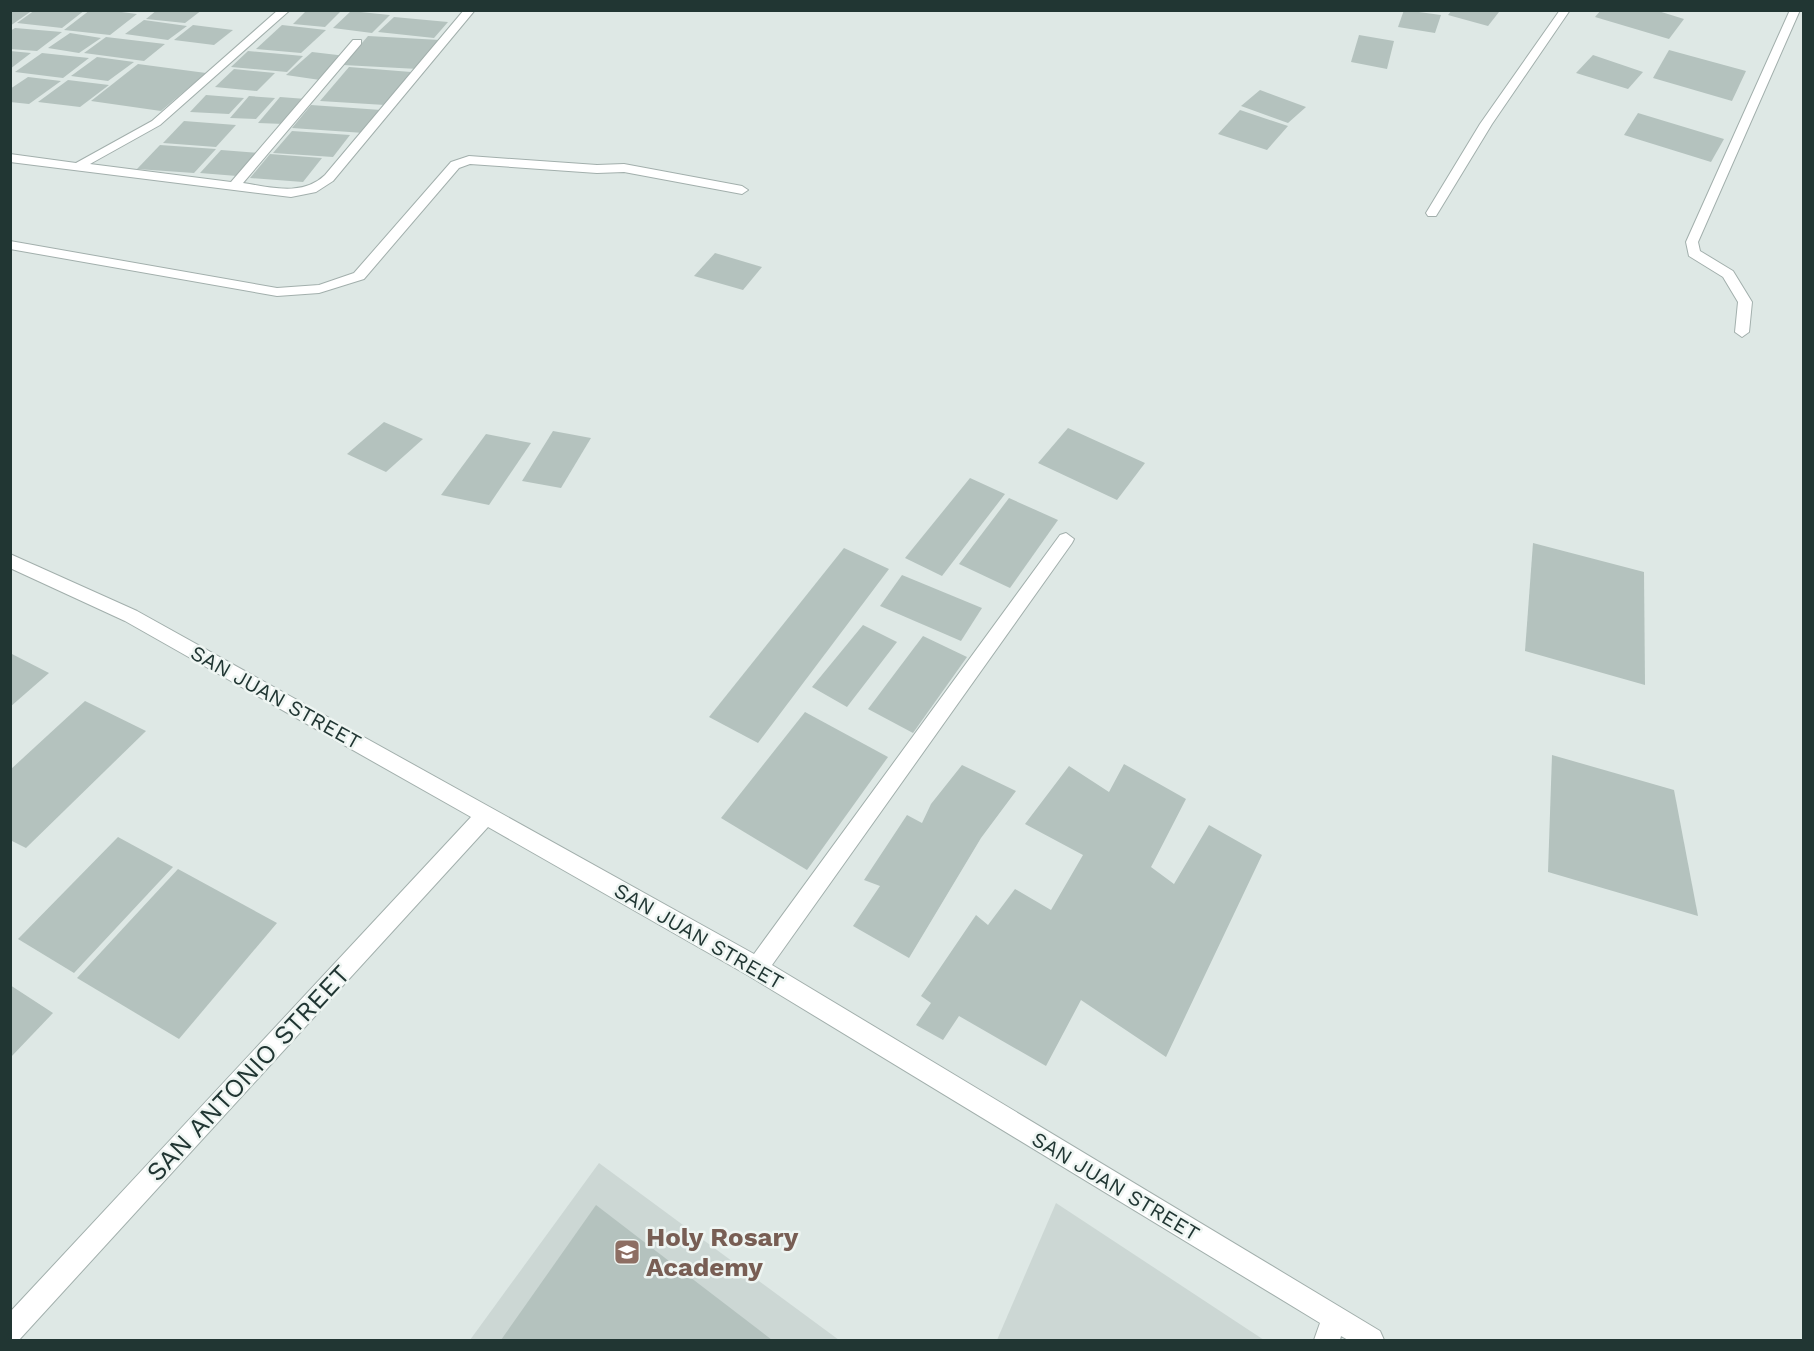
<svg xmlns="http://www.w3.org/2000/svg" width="1814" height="1351" font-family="'Work Sans',sans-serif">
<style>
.built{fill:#ccd7d4}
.building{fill:#b4c2be}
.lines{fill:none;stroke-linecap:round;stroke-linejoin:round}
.minor-casing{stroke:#a2afac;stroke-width:2}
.minor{fill:#fff;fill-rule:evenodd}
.labels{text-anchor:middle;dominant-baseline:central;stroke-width:5;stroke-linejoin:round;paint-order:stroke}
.street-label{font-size:21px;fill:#213633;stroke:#eef5f2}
.near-street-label{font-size:26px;fill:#213633;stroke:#eef5f2}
.near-education-label{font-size:26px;font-weight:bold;fill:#785e54;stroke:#eef5f2;text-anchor:start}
</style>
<rect width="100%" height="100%" fill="#dee8e5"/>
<g class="built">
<polygon points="599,1163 839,1340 470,1340"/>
<polygon points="1056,1203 1264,1340 997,1340"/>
</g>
<g class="building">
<polygon points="10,10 33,10 10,26"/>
<polygon points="35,10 85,10 62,28 17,23"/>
<polygon points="90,10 106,10 137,14 110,35 64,30"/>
<polygon points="157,10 202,10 185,23 146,19"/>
<polygon points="307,10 342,10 325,27 293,24"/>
<polygon points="1404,10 1441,15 1435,33 1398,27"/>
<polygon points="1452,10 1493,10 1499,12 1488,26 1448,15"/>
<polygon points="1601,10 1655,10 1684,19 1669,39 1595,17"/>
<polygon points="351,11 390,15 372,33 333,28"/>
<polygon points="394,17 448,22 434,38 378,32"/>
<polygon points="144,20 187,26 168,40 125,34"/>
<polygon points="193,25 233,30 214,45 174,40"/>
<polygon points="282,25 326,30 301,53 256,49"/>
<polygon points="15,28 62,32 37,51 10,49 10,31"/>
<polygon points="70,33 101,38 79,53 48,48"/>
<polygon points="1359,35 1394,41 1387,69 1351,62"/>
<polygon points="368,36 440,40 418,69 343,65"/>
<polygon points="106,37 165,44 144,61 84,53"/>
<polygon points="1669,50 1746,71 1732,101 1653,78"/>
<polygon points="10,51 31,53 10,69"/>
<polygon points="248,51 303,56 287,72 231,67"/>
<polygon points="312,52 346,56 320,80 286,75"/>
<polygon points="42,53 89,58 63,78 15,72"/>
<polygon points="1593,55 1643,72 1628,89 1576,73"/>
<polygon points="97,57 134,62 108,81 71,76"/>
<polygon points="138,64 206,73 161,111 91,101"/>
<polygon points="349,67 411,72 385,105 320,101"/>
<polygon points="234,69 275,73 257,91 215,87"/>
<polygon points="28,77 61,81 29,104 10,102 10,89"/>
<polygon points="68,80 109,85 80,107 38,102"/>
<polygon points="1260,90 1306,107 1288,123 1241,106"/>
<polygon points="206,95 244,98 229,114 190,112"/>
<polygon points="249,96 275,98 256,119 230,118"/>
<polygon points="280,97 306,99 284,124 258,123"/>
<polygon points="311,105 381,110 364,133 292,128"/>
<polygon points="1240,110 1288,126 1267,150 1218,134"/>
<polygon points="1638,113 1724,139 1711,162 1624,135"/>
<polygon points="184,121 236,125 216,147 163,143"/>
<polygon points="292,131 350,135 333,157 273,153"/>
<polygon points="160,145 216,149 194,173 137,169"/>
<polygon points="221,150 258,153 237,176 200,173"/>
<polygon points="270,154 322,158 303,182 250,178"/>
<polygon points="715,253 762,267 743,290 694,276"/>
<polygon points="384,422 423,439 386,472 347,454"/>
<polygon points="1068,428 1145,463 1117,500 1038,463"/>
<polygon points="553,431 591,438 561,488 522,481"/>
<polygon points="486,434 531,443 489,505 441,495"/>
<polygon points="970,478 1005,494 942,576 905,558"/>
<polygon points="1009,498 1058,520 1010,588 959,564"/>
<polygon points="1533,543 1644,572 1645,685 1525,651"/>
<polygon points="844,548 889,569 758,743 709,717"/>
<polygon points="902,575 982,608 961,641 880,606"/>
<polygon points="863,625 897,642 847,707 812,687"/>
<polygon points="923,636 967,657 913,733 868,709"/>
<polygon points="10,653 49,673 10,707"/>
<polygon points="85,701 146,731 26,848 10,840 10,770"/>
<polygon points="805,712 888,757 807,870 721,818"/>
<polygon points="1552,755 1674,790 1698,916 1548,872"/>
<polygon points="1124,764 1186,799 1151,867 1174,884 1209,825 1262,855 1166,1057 1081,1000 1046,1066 959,1016 943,1040 916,1025 931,1003 921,996 976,915 988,925 1015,889 1051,910 1083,855 1025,824 1069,766 1109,792"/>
<polygon points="962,765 1016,791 981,838 909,958 853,926 880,886 864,880 907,815 922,823 931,804"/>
<polygon points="118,837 173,867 74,973 18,939"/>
<polygon points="178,869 277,923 179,1039 77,978"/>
<polygon points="10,985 53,1013 10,1058"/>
<polygon points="596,1205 772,1340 501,1340"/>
</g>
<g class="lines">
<defs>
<g id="minor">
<path d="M278,10h12l-130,115 -70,39 141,18 122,-142h8v4l-118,139c27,4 59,14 82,-8l139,-165h11l-142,171 -17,11 -25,5 -281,-35v-8l66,9 76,-42z"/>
<polygon points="1560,10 1570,10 1492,124 1436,216 1428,216 1426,213 1480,124"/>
<polygon points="1790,10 1800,10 1698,242 1700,251 1733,271 1752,302 1749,332 1742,337 1735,332 1738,302 1723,277 1689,256 1686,242"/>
<polygon points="469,156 597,165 624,164 742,186 748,190 742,194 624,172 597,173 470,164 459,168 364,279 319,293 277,296 10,249 10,241 277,288 319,285 354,273 451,162"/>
<polygon points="1066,533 1074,539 1072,543 772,965 1380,1331 1384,1340 1348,1340 1341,1336 1340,1340 1314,1340 1320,1323 749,976 488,827 19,1340 10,1340 10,1312 471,817 125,621 10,568 10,554 137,611 754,954 1060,535"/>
</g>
</defs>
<use href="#minor" class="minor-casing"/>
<use href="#minor" class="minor"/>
</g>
<defs>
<symbol id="school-square" viewBox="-11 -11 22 22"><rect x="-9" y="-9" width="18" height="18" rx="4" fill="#8d6e63" stroke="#eef5f2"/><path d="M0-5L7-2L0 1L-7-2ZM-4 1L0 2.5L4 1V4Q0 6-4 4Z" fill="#fff"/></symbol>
</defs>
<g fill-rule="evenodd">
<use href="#school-square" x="612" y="1237" width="30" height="30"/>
</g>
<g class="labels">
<g class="street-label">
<text transform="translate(276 697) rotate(29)">SAN JUAN STREET</text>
<text transform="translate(699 936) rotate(30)">SAN JUAN STREET</text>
<text transform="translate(1116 1186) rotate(31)">SAN JUAN STREET</text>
</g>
<g class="near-street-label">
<text transform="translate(248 1073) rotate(-47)">SAN ANTONIO STREET</text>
</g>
<g class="near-education-label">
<text x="646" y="1237">Holy Rosary<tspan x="646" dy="30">Academy</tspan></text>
</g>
</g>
<rect width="1814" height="1351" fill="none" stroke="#213633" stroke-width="24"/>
</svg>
